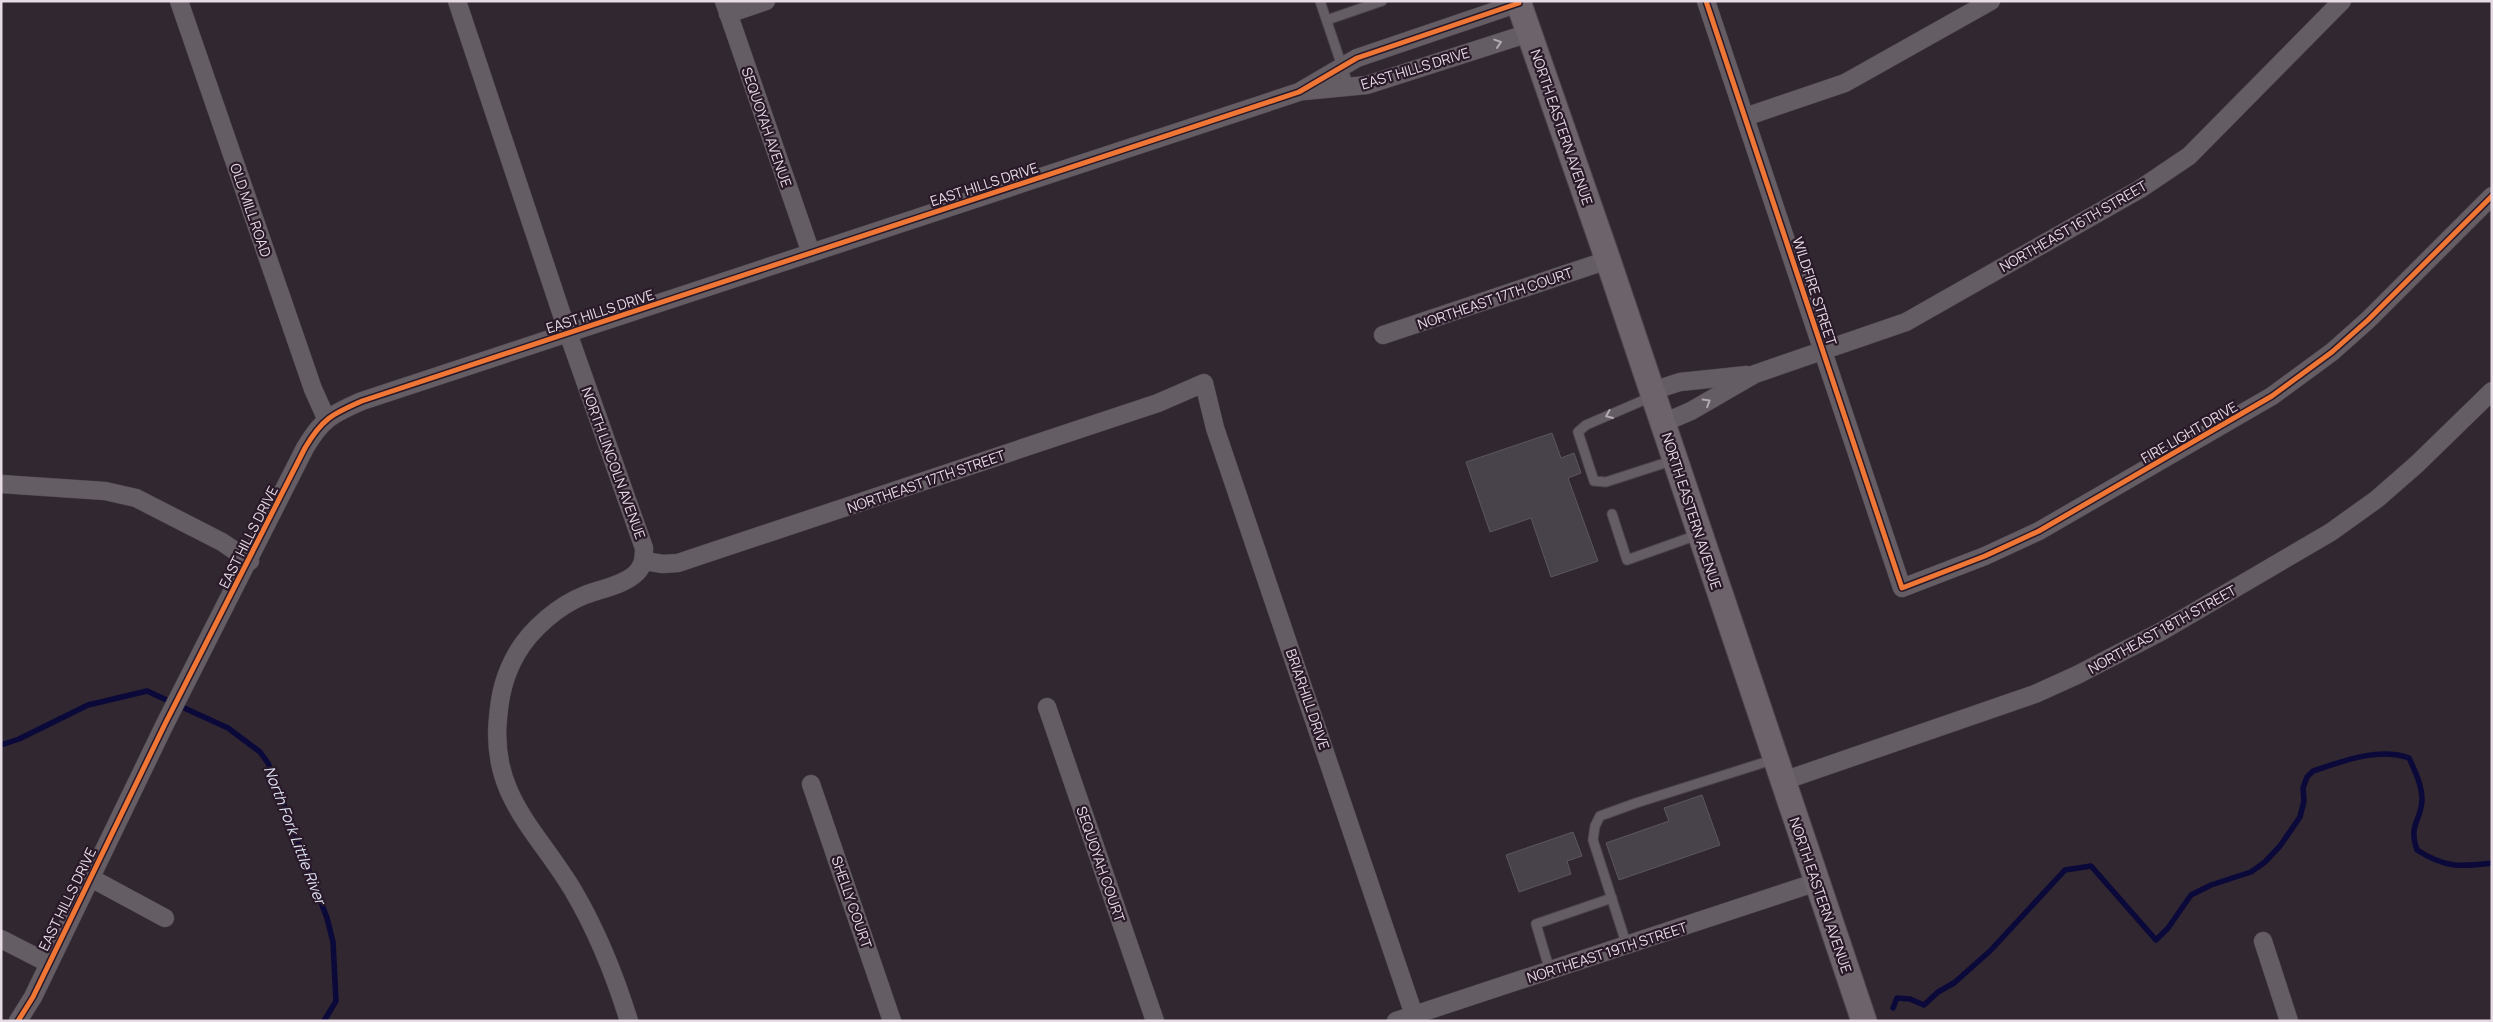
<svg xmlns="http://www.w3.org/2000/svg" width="2493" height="1022" font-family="Manrope,sans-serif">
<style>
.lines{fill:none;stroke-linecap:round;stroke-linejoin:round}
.stream{stroke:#0b083a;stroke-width:5.5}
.building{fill:#48434b;stroke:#5b565f}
.lane-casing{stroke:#4d454d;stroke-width:11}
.street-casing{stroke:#4d454d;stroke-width:19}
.secondary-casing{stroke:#4d454d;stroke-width:27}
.lane{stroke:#655d64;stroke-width:9}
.street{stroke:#655d64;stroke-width:18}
.secondary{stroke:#6c636b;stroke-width:25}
.cycleway-casing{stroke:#2a1a29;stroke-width:8}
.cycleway{stroke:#f07635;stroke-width:5}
.oneway{stroke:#b3a9b2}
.labels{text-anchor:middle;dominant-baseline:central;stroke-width:4.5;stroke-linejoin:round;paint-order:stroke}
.street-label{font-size:14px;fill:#e7dbe6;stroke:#2a1a29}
.water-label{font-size:15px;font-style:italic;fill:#dce2f4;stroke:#2a1a29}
</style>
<rect width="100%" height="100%" fill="#302730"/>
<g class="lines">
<g class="stream">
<polyline points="1,745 19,739 88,705 147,691 228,728 260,752 268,763 327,918 333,942 336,1001 324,1021"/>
<path d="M1893,1008l4,-10 13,1 14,6 14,-13 16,-9 36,-32 75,-81 26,-4 65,74 12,-12 23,-33 20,-10 40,-13 14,-10 15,-16 20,-29 4,-16 -1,-13 4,-11 6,-6c30,-10 66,-24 96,-13 6,13 13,27 13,42 -1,22 -14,24 -5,50 28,18 43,17 75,13"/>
</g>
</g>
<g class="building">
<polygon points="1552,433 1561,458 1574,453 1581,473 1568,478 1598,561 1551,577 1531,518 1490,532 1466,462"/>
<polygon points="1702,795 1720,845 1619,880 1606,843 1669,821 1664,808"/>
<polygon points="1573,832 1582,856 1567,861 1571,874 1519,892 1506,855"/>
</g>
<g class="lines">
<defs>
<g id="lane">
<polyline points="1320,1 1349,87"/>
<polyline points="1327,20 1382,1"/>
<polyline points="1651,397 1586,425 1578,432 1594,481 1606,482 1674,460"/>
<polyline points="1612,514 1627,560 1700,534"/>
<polyline points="1627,946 1593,840 1595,826 1600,816 1636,803 1775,759"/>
<polyline points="1550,971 1536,924 1612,898"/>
</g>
<g id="street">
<polyline points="179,1 313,389 326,418"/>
<path d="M457,1l111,332 76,215c0,11 -1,20 -10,27 -13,11 -34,14 -49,20 -26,10 -54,34 -68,58 -12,21 -17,40 -19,65 -8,78 40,113 76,174 24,41 41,84 55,129"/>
<polyline points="724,1 811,253"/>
<polyline points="1706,1 1902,588 1985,556 2039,531 2272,396 2332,352 2368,320 2492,196"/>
<polyline points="728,14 766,1"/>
<polyline points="1304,91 1367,85 1529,33"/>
<polyline points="1745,117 1845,83 1991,1"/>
<polyline points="1383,335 1608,260"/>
<polyline points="1652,391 1680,382 1747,375"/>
<polyline points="1663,423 1691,411 1755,374 1906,322 2140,189 2189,156 2342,1"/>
<polyline points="1,484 105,491 136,498 222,542 250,561"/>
<polyline points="644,561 663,564 678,563 1158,403 1204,383 1215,428 1414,1015"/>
<polyline points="1047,707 1155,1021"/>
<polyline points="1783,781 2035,694 2077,675 2162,631 2331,532 2377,499 2417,464 2492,391"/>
<polyline points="811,784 892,1021"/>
<polyline points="89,877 165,918"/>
<polyline points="1,939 48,963"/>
<polyline points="2263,941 2289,1021"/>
<path d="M18,1021l15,-24 132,-273 140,-276c17,-29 27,-34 57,-47l937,-309 58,-34 162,-55"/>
<polyline points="1396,1021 1817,882"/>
</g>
<polyline id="secondary" points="1518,1 1608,260 1864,1021"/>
</defs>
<use href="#lane" class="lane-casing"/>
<use href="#street" class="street-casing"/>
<use href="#secondary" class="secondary-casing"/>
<use href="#lane" class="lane"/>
<use href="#street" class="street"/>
<use href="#secondary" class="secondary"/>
<defs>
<g id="cycleway">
<polyline points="1706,1 1902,588 1985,556 2039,531 2272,396 2332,352 2368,320 2492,196"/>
<path d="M18,1021l15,-24 132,-273 140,-276c17,-29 27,-34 57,-47l937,-309 58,-34 162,-55"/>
</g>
</defs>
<use href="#cycleway" class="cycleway-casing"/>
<use href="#cycleway" class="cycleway"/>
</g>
<defs><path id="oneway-chevron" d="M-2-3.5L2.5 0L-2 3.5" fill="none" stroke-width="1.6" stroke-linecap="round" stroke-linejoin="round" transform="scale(1.25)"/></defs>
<g class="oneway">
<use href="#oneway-chevron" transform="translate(1498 43) rotate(-18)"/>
<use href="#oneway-chevron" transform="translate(1707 402) rotate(-31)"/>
<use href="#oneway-chevron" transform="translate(1609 415) rotate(157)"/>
</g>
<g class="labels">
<g class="street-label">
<text transform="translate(1415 68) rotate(-17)">EAST HILLS DRIVE</text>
<text transform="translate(767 127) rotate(71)">SEQUOYAH AVENUE</text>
<text transform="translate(1562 127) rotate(71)">NORTH EASTERN AVENUE</text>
<text transform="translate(984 184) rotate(-18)">EAST HILLS DRIVE</text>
<text transform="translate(251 210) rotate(71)">OLD MILL ROAD</text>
<text transform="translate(2073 226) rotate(-30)">NORTHEAST 16TH STREET</text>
<text transform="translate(1815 291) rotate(72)">WILDFIRE STREET</text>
<text transform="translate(1495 298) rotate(-19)">NORTHEAST 17TH COURT</text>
<text transform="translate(600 311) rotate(-18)">EAST HILLS DRIVE</text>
<text transform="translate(2189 432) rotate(-30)">FIRE LIGHT DRIVE</text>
<text transform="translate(614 463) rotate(70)">NORTH LINCOLN AVENUE</text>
<text transform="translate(926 481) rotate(-19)">NORTHEAST 17TH STREET</text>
<text transform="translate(1692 511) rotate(72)">NORTH EASTERN AVENUE</text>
<text transform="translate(248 537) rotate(-63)">EAST HILLS DRIVE</text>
<text transform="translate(2162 629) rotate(-29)">NORTHEAST 18TH STREET</text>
<text transform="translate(1308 699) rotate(71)">BRIARHILL DRIVE</text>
<text transform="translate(1101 864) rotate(71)">SEQUOYAH COURT</text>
<text transform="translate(1821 895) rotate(71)">NORTH EASTERN AVENUE</text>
<text transform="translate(67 899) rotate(-64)">EAST HILLS DRIVE</text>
<text transform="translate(852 902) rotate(71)">SHELLY COURT</text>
<text transform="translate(1607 952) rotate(-18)">NORTHEAST 19TH STREET</text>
</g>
<g class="water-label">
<text transform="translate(295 835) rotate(69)">North Fork Little River</text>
</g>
</g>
<rect width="2493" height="1022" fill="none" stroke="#e7dbe6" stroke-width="5"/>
</svg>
